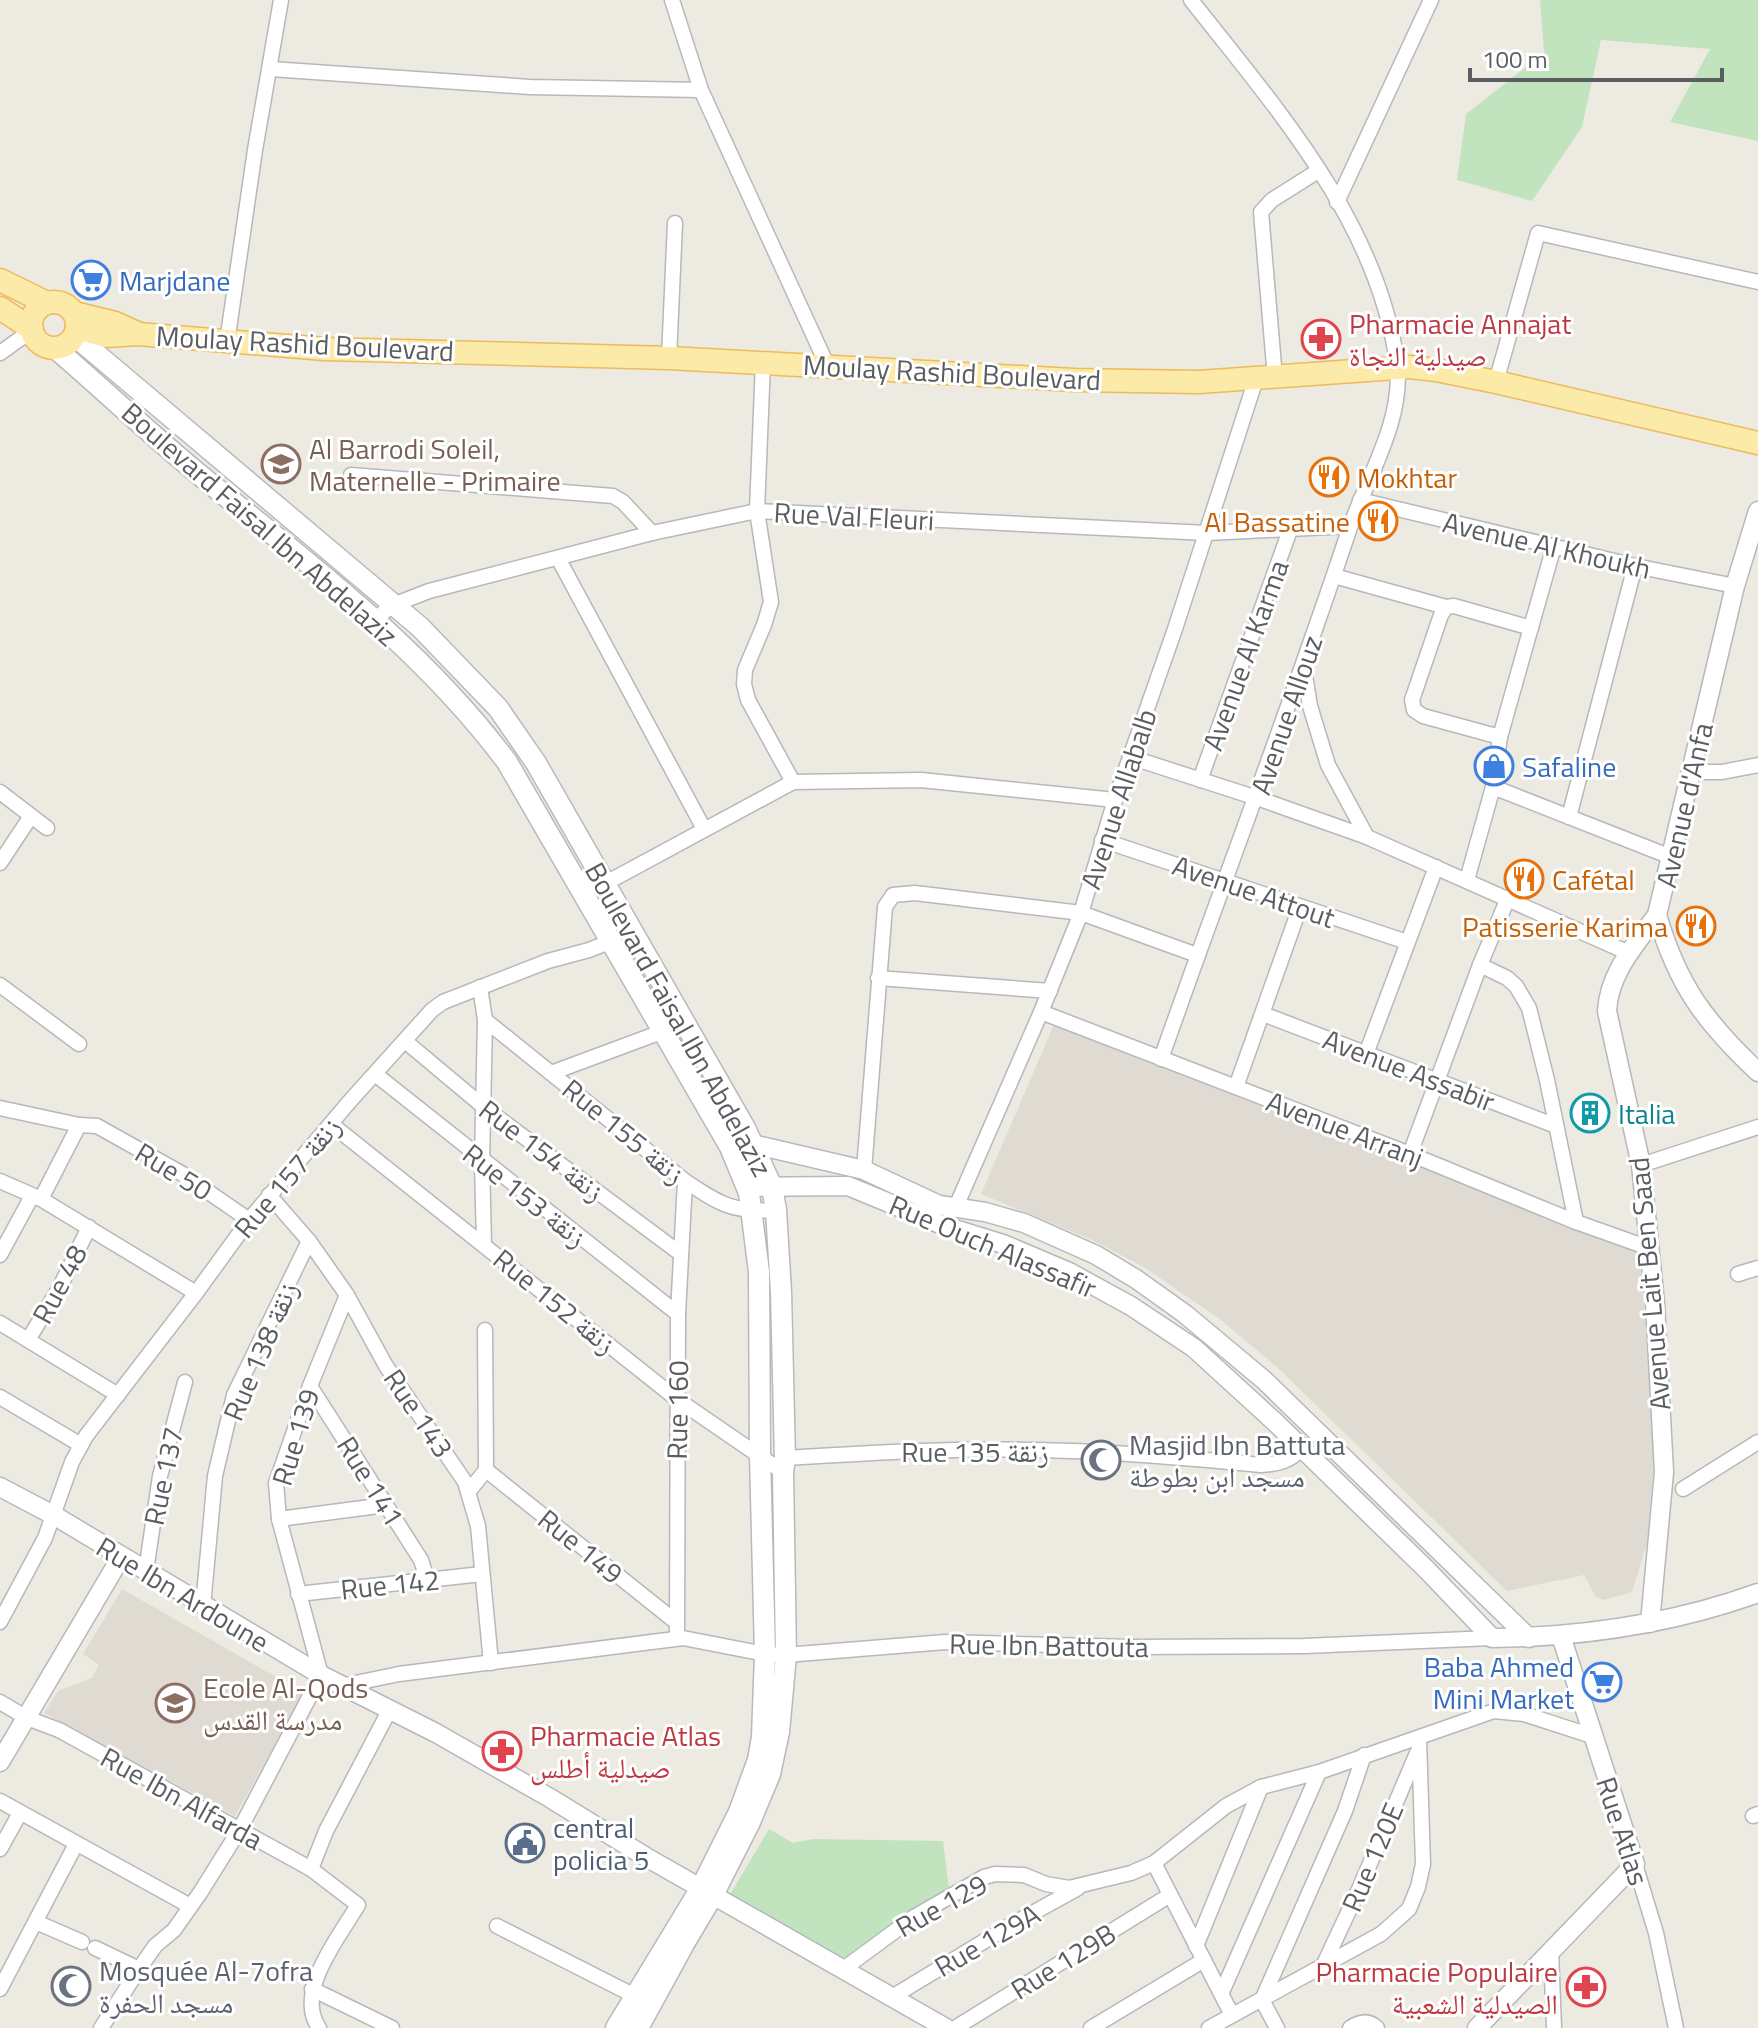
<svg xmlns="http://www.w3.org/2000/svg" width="1758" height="2028" font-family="'Titillium Web','Noto Naskh Arabic',sans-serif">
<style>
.education{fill:#dfdbd3}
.green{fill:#c1e4bf}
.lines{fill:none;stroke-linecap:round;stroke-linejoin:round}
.minor-casing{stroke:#b5b8bc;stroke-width:17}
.tertiary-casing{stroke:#b5b8bc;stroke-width:21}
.secondary-casing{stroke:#b6b9be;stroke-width:23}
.primary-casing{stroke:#ecbb5c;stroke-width:25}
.minor{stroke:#fff;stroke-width:14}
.tertiary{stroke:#fff;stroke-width:18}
.secondary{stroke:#fff;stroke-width:20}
.primary{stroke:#fceaa8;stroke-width:22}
.labels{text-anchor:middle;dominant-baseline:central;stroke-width:6;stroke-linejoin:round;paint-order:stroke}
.shop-label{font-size:28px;fill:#366cbe;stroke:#fff;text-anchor:start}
.health-label{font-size:28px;fill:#be3a42;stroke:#fff;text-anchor:start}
.street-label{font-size:28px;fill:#5a5e62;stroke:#fff}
.education-label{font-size:28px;fill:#785e54;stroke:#fff;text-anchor:start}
.food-label{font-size:28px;fill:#c56008;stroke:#fff;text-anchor:start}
.culture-label{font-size:28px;fill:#0d838f;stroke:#fff;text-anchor:start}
.worship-label{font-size:28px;fill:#5b616d;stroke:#fff;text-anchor:start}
.service-label{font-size:28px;fill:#4e5e75;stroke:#fff;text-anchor:start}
</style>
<rect width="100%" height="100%" fill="#edeae2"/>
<g class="education">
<polygon points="1055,1022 1639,1249 1656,1440 1647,1543 1632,1592 1603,1600 1596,1597 1584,1575 1507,1591 1278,1368 1221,1320 1144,1267 1092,1240 981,1194"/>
<polygon points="122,1589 304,1693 235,1816 44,1713 58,1691 92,1678 99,1665 83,1654"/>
</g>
<g class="green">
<polygon points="1540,0 1758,0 1758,141 1670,122 1710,49 1601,40 1582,127 1532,201 1457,180 1466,114 1544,53"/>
<polygon points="769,1829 793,1843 813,1839 943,1841 950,1896 842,1970 729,1896"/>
</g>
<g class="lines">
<defs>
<g id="minor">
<polyline points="672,0 701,90 828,367"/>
<polyline points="271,69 530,87 701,90"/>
<polyline points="1337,202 1431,0"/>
<polyline points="227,342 255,150 281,0"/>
<polyline points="0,353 21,338 33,334"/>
<polyline points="669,358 675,223"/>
<polyline points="763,362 757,511 771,602 764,625 745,670 744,684 748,700 793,782"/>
<polyline points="1275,378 1261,212 1272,200 1318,171"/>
<polyline points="1496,382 1538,233 1758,282"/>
<polyline points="351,475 613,496 623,502 652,533"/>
<polyline points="1360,500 1635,566 1735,586"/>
<polyline points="558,558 704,829"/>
<polyline points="1334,576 1446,607"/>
<polyline points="375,619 393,605 429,591 652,533 757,511 1207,533 1350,526"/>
<polyline points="1304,669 1310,706 1328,765 1367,837 1629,953"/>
<polyline points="1500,737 1423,716 1414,710 1412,700 1441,615 1446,607 1454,606 1531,628"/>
<polyline points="1130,757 1257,798 1367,837"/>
<polyline points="1691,772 1722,772 1758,765"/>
<polyline points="1200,780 1290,530"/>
<polyline points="1493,787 1671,857"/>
<polyline points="0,792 47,828"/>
<polyline points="1569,817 1635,566"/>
<polyline points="1102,840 1407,942"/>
<polyline points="0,863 31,816"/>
<polyline points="1467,880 1493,787 1500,737 1554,546"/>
<polyline points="582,891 604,884 793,782 921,780 1115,800"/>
<polyline points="1480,965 1507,978 1516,986 1529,1008 1547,1080 1576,1222"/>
<polyline points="878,978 1050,991"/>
<polyline points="0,985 79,1044"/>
<polyline points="480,987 485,1020 482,1162 484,1245"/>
<polyline points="1041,1012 1410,1154 1576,1222 1649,1248"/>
<polyline points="1263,1014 1556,1126"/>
<path d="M485,1020l200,161c35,23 48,32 91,29"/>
<polyline points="405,1041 485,1108 681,1254"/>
<polyline points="1366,1054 1436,867"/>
<path d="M1161,1059c62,-177 129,-351 188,-529 18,-53 55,-109 48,-167 -19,-141 -122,-256 -206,-363"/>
<polyline points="551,1073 664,1031"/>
<polyline points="375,1074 678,1314"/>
<polyline points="1236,1087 1300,907"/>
<polyline points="0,1108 79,1125 97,1126 181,1173 249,1220"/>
<polyline points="331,1124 678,1400 783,1472"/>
<polyline points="1410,1154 1480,965 1508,898"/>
<polyline points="1641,1165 1758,1127"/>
<polyline points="864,1170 885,907 893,895 915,893 1081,913 1197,955"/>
<polyline points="0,1181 41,1199 196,1293"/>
<polyline points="269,1195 309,1241 347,1295 386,1366 465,1482 478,1526 491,1663"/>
<polyline points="41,1199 79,1125"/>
<polyline points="955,1209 1041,1012 1081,913 1115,800 1175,629 1256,379"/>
<polyline points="0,1255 32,1196"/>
<polyline points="1738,1274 1758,1268"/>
<polyline points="0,1323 118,1395"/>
<polyline points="28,1340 60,1287 89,1227"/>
<polyline points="310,1386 421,1560 427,1579"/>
<polyline points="0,1397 81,1445"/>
<path d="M785,1458c95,-6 191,-11 287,-7 63,2 126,8 189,14 17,-1 31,-4 41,-18"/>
<polyline points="486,1470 676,1622"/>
<polyline points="1683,1489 1758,1442"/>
<polyline points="469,1491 486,1470 485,1330"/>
<polyline points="279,1519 386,1505"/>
<polyline points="146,1571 160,1476 185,1382"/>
<polyline points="298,1594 482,1574"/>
<polyline points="203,1606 215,1476 234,1395 309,1241"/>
<polyline points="0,1622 45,1538 72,1462 86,1436 196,1293 249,1220 350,1101 432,1010 443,1002 548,961 589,950 612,941"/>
<polyline points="677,1638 678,1314 685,1181"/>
<polyline points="341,1686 399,1674 683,1638 765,1654 786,1655 945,1642 1130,1647 1304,1646 1492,1638"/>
<path d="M0,1702l27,16 32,12 252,139 47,36c-19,32 -64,87 -39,123"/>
<polyline points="0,1801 190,1906"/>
<polyline points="1753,1816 1758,1814"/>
<polyline points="0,1849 20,1813"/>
<polyline points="1154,1863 1232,2015"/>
<polyline points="1635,1864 1656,1933 1676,2028"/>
<polyline points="311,1869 326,1831 389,1711"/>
<polyline points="36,1922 82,1942"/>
<polyline points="497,1926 635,1996"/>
<polyline points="1196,1946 1261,1787"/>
<polyline points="95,1948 139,1969"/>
<polyline points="1551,1951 1554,2028"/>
<polyline points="1324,1964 1360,1887 1417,1753"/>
<polyline points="842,1970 914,1917 984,1877 995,1874 1024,1875 1046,1884 1069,1888 1131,1873 1154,1863 1226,1806 1261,1787 1319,1772 1494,1711 1524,1714 1592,1736"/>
<polyline points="0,1989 76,1844"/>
<polyline points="312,1989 392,2028"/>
<polyline points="1222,1992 1319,1772"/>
<polyline points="892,1997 1011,1925 1078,1888"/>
<polyline points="101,2028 139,1969 155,1946 174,1930 200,1893 240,1829 321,1675 279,1519 276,1483 310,1386 347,1295"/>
<polyline points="955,2028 1170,1895"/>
<polyline points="1091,2028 1204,1960"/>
<polyline points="1209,2028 1381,1934 1409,1909 1418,1887 1423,1864 1419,1739"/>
<polyline points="1277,2028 1262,2000 1345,1811 1364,1755"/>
<path d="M1350,2028c9,-6 18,-9 27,0"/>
</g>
<g id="tertiary">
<path d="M1758,511l-23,75 -78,329c21,71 48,107 101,157"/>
<polyline points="752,1144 864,1170 939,1205 985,1212 1024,1223 1096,1255 1136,1279 1185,1314 1264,1380 1529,1638"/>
<path d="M747,1187l101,-1 97,40 58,18 66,28 62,34 63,42 81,74 152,148 65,68c92,-1 180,-14 266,-45"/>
<polyline points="0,1487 55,1516 321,1675 436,1733 550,1798 646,1857 946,2028"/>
<path d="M1650,1623l14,-151 -9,-169 -14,-138 -34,-154c2,-38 28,-66 50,-96"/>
<polyline points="0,1762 121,1557"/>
<polyline points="1477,2028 1635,1864 1561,1636"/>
</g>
<g id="secondary">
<polyline points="75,336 420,627 498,708 536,763 745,1128 772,1187 776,1210 781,1292 785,1458 783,1472 786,1655 779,1732 770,1774 750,1822 713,1895 685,1942 638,2028"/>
<path d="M55,348c49,42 96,87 146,128 109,89 222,173 306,286l223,385 19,46 10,79 1,183 5,199 -3,83 -4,23 -19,52 -38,76 -85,140"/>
</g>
<g id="primary">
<polyline points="0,280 47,303"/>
<circle cx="54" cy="325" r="23"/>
<polyline points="0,308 32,329"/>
<polyline points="74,313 115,323 137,333"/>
<polyline points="77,328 105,336 138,334 325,349 669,358 1074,380 1199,382 1410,367 1436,370 1496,382 1758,443"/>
</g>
</defs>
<use href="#minor" class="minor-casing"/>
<use href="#tertiary" class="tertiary-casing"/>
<use href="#secondary" class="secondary-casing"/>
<use href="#primary" class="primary-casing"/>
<use href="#minor" class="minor"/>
<use href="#tertiary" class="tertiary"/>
<use href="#secondary" class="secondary"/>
<use href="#primary" class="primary"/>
</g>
<defs>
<symbol id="supermarket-ring" viewBox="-11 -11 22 22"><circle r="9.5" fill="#fff" stroke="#3f7fe0" stroke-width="1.5"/><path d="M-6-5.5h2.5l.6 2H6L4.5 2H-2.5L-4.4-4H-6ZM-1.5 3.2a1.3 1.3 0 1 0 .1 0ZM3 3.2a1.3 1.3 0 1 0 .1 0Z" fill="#3f7fe0"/></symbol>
<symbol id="pharmacy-ring" viewBox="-11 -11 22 22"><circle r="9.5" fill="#fff" stroke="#e0444e" stroke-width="1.5"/><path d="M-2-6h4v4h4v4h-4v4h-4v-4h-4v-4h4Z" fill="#e0444e"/></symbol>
<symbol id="school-ring" viewBox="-11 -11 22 22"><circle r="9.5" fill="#fff" stroke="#8d6e63" stroke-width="1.5"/><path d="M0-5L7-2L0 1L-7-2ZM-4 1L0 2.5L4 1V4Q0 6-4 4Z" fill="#8d6e63"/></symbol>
<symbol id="restaurant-ring" viewBox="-11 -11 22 22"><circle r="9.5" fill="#fff" stroke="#e8710a" stroke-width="1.5"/><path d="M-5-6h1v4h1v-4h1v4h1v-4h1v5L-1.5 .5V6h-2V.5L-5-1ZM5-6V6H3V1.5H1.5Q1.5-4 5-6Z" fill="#e8710a"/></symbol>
<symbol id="shop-ring" viewBox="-11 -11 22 22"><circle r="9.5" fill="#fff" stroke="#3f7fe0" stroke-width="1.5"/><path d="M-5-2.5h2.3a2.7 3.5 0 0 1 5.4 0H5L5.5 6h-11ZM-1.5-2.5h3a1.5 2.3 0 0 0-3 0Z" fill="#3f7fe0"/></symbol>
<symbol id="building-ring" viewBox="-11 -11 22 22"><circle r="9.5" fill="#fff" stroke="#0f9aa8" stroke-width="1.5"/><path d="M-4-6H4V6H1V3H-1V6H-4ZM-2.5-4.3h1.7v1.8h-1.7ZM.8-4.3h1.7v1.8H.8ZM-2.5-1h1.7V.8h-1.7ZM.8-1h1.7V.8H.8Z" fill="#0f9aa8"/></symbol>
<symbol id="mosque-ring" viewBox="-11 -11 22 22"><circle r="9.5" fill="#fff" stroke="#6b7280" stroke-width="1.5"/><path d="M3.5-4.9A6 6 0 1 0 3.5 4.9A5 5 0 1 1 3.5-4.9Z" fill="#6b7280"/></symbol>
<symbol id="civic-ring" viewBox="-11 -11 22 22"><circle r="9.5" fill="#fff" stroke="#5c6f8a" stroke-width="1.5"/><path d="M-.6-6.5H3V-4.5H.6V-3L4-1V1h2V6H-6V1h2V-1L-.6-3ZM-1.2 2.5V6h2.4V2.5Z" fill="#5c6f8a"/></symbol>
</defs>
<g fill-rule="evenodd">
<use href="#supermarket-ring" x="69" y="258" width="44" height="44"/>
<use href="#pharmacy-ring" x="1299" y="317" width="44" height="44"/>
<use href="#school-ring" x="259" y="442" width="44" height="44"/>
<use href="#restaurant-ring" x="1307" y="455" width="44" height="44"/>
<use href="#restaurant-ring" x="1356" y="499" width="44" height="44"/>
<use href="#shop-ring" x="1472" y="744" width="44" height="44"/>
<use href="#restaurant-ring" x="1502" y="857" width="44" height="44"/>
<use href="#restaurant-ring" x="1674" y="904" width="44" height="44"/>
<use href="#building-ring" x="1568" y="1091" width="44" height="44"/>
<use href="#mosque-ring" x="1079" y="1438" width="44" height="44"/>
<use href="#supermarket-ring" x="1580" y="1660" width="44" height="44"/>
<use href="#school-ring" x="153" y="1681" width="44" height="44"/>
<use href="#pharmacy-ring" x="480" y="1729" width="44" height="44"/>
<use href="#civic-ring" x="503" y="1821" width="44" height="44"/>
<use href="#mosque-ring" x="49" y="1964" width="44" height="44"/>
<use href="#pharmacy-ring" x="1564" y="1965" width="44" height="44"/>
</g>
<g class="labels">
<g class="shop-label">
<text x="119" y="280">Marjdane</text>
<text x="1522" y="766">Safaline</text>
<text x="1574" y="1666" text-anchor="end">Baba Ahmed<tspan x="1574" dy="32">Mini Market</tspan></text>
</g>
<g class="health-label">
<text x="1349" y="323">Pharmacie Annajat<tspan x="1349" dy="32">صيدلية النجاة</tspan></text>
<text x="530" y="1735">Pharmacie Atlas<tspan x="530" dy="32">صيدلية أطلس</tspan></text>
<text x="1558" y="1971" text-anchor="end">Pharmacie Populaire<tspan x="1558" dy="32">الصيدلية الشعبية</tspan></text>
</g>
<g class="street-label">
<text transform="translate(305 343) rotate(3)">Moulay Rashid Boulevard</text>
<text transform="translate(952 372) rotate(3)">Moulay Rashid Boulevard</text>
<text transform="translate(854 516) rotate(3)">Rue Val Fleuri</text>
<text transform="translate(260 524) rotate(41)">Boulevard Faisal Ibn Abdelaziz</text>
<text transform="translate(1547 545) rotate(13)">Avenue Al Khoukh</text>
<text transform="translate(1245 655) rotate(-70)">Avenue Al Karma</text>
<text transform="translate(1286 715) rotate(-71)">Avenue Allouz</text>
<text transform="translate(1118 799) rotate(-72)">Avenue Allabalb</text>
<text transform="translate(1684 805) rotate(-77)">Avenue d'Anfa</text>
<text transform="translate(1254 891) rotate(19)">Avenue Attout</text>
<text transform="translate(679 1019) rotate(61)">Boulevard Faisal Ibn Abdelaziz</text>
<text transform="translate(1409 1070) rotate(21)">Avenue Assabir</text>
<text transform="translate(1345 1129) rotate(21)">Avenue Arranj</text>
<text transform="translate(624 1131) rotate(39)">Rue 155 زنقة</text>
<text transform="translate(542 1150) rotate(37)">Rue 154 زنقة</text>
<text transform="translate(174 1171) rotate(31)">Rue 50</text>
<text transform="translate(287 1177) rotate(-50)">Rue 157 زنقة</text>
<text transform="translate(525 1195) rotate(38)">Rue 153 زنقة</text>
<text transform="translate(993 1246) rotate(23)">Rue Ouch Alassafir</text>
<text transform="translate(59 1284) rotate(-62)">Rue 48</text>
<text transform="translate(1649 1284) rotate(-95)">Avenue Lait Ben Saad</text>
<text transform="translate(555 1301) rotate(39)">Rue 152 زنقة</text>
<text transform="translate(260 1351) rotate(-67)">Rue 138 زنقة</text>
<text transform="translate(677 1410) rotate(-89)">Rue 160</text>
<text transform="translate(419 1413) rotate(56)">Rue 143</text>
<text transform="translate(295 1437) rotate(-73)">Rue 139</text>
<text x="975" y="1451">Rue 135 زنقة</text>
<text transform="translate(163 1476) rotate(-78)">Rue 137</text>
<text transform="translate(371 1481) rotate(58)">Rue 141</text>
<text transform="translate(581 1546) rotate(39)">Rue 149</text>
<text transform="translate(390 1584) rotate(-6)">Rue 142</text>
<text transform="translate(183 1594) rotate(31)">Rue Ibn Ardoune</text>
<text transform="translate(1049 1645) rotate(1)">Rue Ibn Battouta</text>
<text transform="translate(182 1798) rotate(29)">Rue Ibn Alfarda</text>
<text transform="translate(1623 1831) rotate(72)">Rue Atlas</text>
<text transform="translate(1372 1857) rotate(-67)">Rue 120E</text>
<text transform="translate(941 1905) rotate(-29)">Rue 129</text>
<text transform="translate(987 1940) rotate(-30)">Rue 129A</text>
<text transform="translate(1063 1961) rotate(-32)">Rue 129B</text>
</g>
<g class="education-label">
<text x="309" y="448">Al Barrodi Soleil,<tspan x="309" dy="32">Maternelle - Primaire</tspan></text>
<text x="203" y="1687">Ecole Al-Qods<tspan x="203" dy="32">مدرسة القدس</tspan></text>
</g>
<g class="food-label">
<text x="1357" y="477">Mokhtar</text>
<text x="1350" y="521" text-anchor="end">Al Bassatine</text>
<text x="1552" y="879">Cafétal</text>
<text x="1668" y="926" text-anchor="end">Patisserie Karima</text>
</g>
<g class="culture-label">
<text x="1618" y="1113">Italia</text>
</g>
<g class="worship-label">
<text x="1129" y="1444">Masjid Ibn Battuta<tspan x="1129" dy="32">مسجد ابن بطوطة</tspan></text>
<text x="99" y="1970">Mosquée Al-7ofra<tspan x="99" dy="32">مسجد الحفرة</tspan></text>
</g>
<g class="service-label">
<text x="553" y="1827">central<tspan x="553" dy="32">policia 5</tspan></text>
</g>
</g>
<path d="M1470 68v12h252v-12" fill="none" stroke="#5a5e62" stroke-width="4"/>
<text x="1482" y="68" font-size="24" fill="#5a5e62" stroke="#ffffff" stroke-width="6" paint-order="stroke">100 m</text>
</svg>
